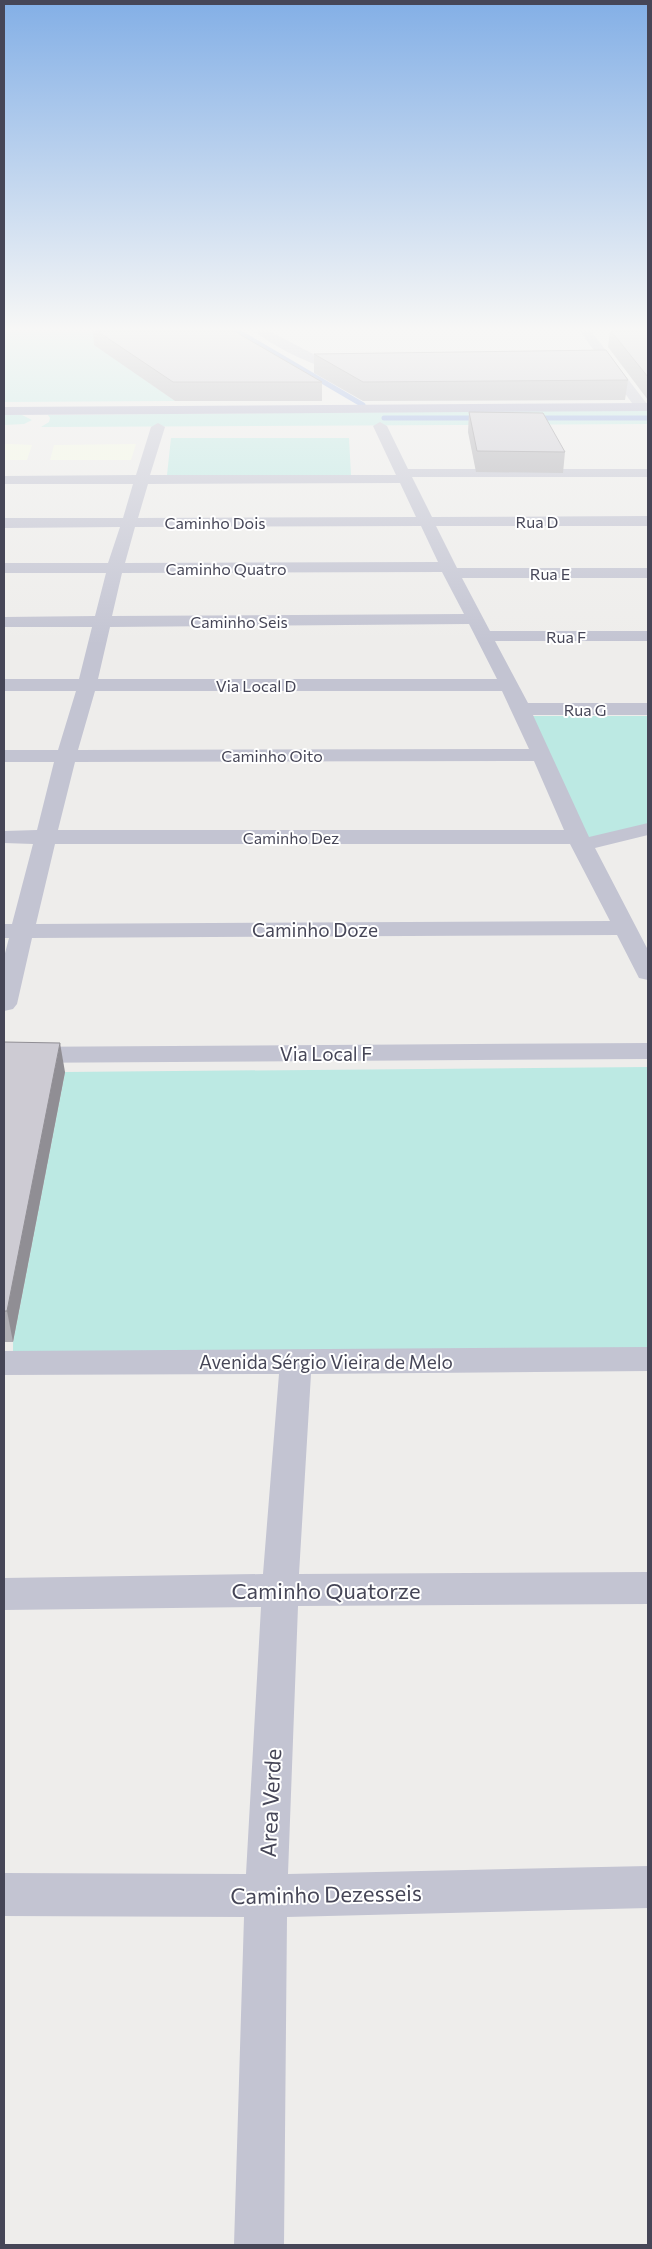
<svg xmlns="http://www.w3.org/2000/svg" width="652" height="2249" font-family="Commissioner,sans-serif">
<style>
.commercial{fill:#f5f9e4}
.green{fill:#bce9e3}
.lines{fill:none;stroke-linecap:round;stroke-linejoin:round}
.stream{stroke:#8da8e3;stroke-width:5}
.minor{fill:#c3c4d2;fill-rule:evenodd}
.major{fill:#adaec9;fill-rule:evenodd}
.wall{fill:#b0afb5}
.shaded-wall{fill:#908e94}
.building{fill:#cdcbd3;stroke:#908e94}
.labels{text-anchor:middle;dominant-baseline:central;stroke-width:4;stroke-linejoin:round;paint-order:stroke}
.far-street-label{font-size:16px;fill:#464657;stroke:#fff}
.street-label{font-size:19px;fill:#464657;stroke:#fff}
.near-street-label{font-size:22px;fill:#464657;stroke:#fff}
</style>
<rect width="100%" height="100%" fill="#eeedeb"/>
<g class="commercial">
<polygon points="4,444 11,444 32,445 27,460 4,460"/>
<polygon points="136,444 131,460 50,460 54,445"/>
</g>
<g class="green">
<polygon points="4,331 225,331 95,345 175,401 4,402"/>
<polygon points="648,410 648,424 41,427 49,422 50,418 48,415"/>
<polygon points="4,415 22,415 32,420 24,424 4,425"/>
<polygon points="171,438 349,438 351,475 167,475"/>
<polygon points="529,716 648,716 648,825 587,840"/>
<polygon points="648,1067 648,1355 13,1356 13,1342 65,1072"/>
</g>
<g class="lines">
<g class="stream">
<polyline points="237,331 363,405"/>
<polyline points="384,418 482,418"/>
<polyline points="534,418 648,418"/>
</g>
<g class="minor">
<path d="M255,331h14l50,26 35,8 2,3c-14,15 -89,-24 -101,-37z"/>
<polygon points="580,331 591,331 647,404 648,407 647,410 637,410"/>
<path d="M380,422l7,4 21,43h240v8h-236l20,40 216,-1v10h-212l21,42h191v10h-186l28,53h158v10h-153l33,62h120v12h-115l56,122 59,-14v12l-53,13 53,102v30l-9,-2 -22,-43 -585,3 -15,66 -4,5 -9,2v-54l5,-19h-5v-14h8l21,-80 -29,-1v-12l33,-1 17,-68h-50v-12h54l18,-59h-72v-12h75l13,-52h-88v-10l91,-1 11,-43h-102v-10h104l12,-36 -116,1v-10h119l10,-34h-129v-8l132,-1 15,-48 7,-4 7,4 -15,48h246l-23,-49zM400,483l16,34 -278,1 10,-34zM421,526l17,36 -313,1 10,-36zM442,572l22,42 -352,2 10,-43zM469,624l28,55h-399l12,-52zM95,691h407l27,58 -451,1zM534,761l30,69h-506l17,-68zM55,844h515l40,77 -574,3z"/>
<polygon points="648,1043 648,1059 4,1063 4,1047"/>
<polygon points="648,1347 648,1371 311,1374 299,1574 648,1572 648,1604 298,1606 288,1874 648,1866 648,1908 287,1917 284,2245 234,2245 244,1917 4,1916 4,1873 246,1874 261,1607 4,1610 4,1578 263,1574 279,1374 4,1375 4,1351"/>
</g>
<polygon class="major" points="648,403 648,411 4,415 4,407"/>
</g>
<g class="wall">
<polygon points="93,331 234,331 322,382 322,401 175,401 94,345"/>
<polygon points="610,331 648,331 648,400 608,347"/>
<polygon points="314,354 628,380 625,400 363,401 314,373"/>
<polygon points="469,412 565,452 563,473 476,472 468,432"/>
<polygon points="4,1042 65,1072 13,1342 4,1342"/>
</g>
<polygon class="shaded-wall" points="60,1043 65,1072 13,1342 7,1311"/>
<g class="building">
<polygon points="97,331 234,331 322,382 173,382"/>
<polygon points="611,331 648,331 648,377"/>
<polygon points="606,350 628,380 363,382 314,354"/>
<polygon points="469,412 543,413 565,452 477,451"/>
<polygon points="4,1042 60,1043 7,1311 4,1311"/>
</g>
<linearGradient id="sky" x2="0" y2="1"><stop stop-color="#83afe6"/><stop offset="0.51" stop-color="#f7f7f6"/><stop offset="1" stop-color="#f7f7f6" stop-opacity="0"/></linearGradient>
<rect width="652" height="645" fill="url(#sky)"/>
<g class="labels">
<g class="far-street-label">
<text x="537" y="521">Rua D</text>
<text x="215" y="522">Caminho Dois</text>
<text x="226" y="568">Caminho Quatro</text>
<text x="550" y="573">Rua E</text>
<text x="239" y="621">Caminho Seis</text>
<text x="566" y="636">Rua F</text>
<text x="256" y="685">Via Local D</text>
<text x="585" y="709">Rua G</text>
<text x="272" y="755">Caminho Oito</text>
<text x="291" y="837">Caminho Dez</text>
</g>
<g class="street-label">
<text x="315" y="929">Caminho Doze</text>
<text x="326" y="1053">Via Local F</text>
<text x="326" y="1361">Avenida Sérgio Vieira de Melo</text>
</g>
<g class="near-street-label">
<text x="326" y="1590">Caminho Quatorze</text>
<text transform="translate(270 1803) rotate(-87)">Area Verde</text>
<text transform="translate(326 1894) rotate(-1)">Caminho Dezesseis</text>
</g>
</g>
<rect width="652" height="2249" fill="none" stroke="#464657" stroke-width="10"/>
</svg>
